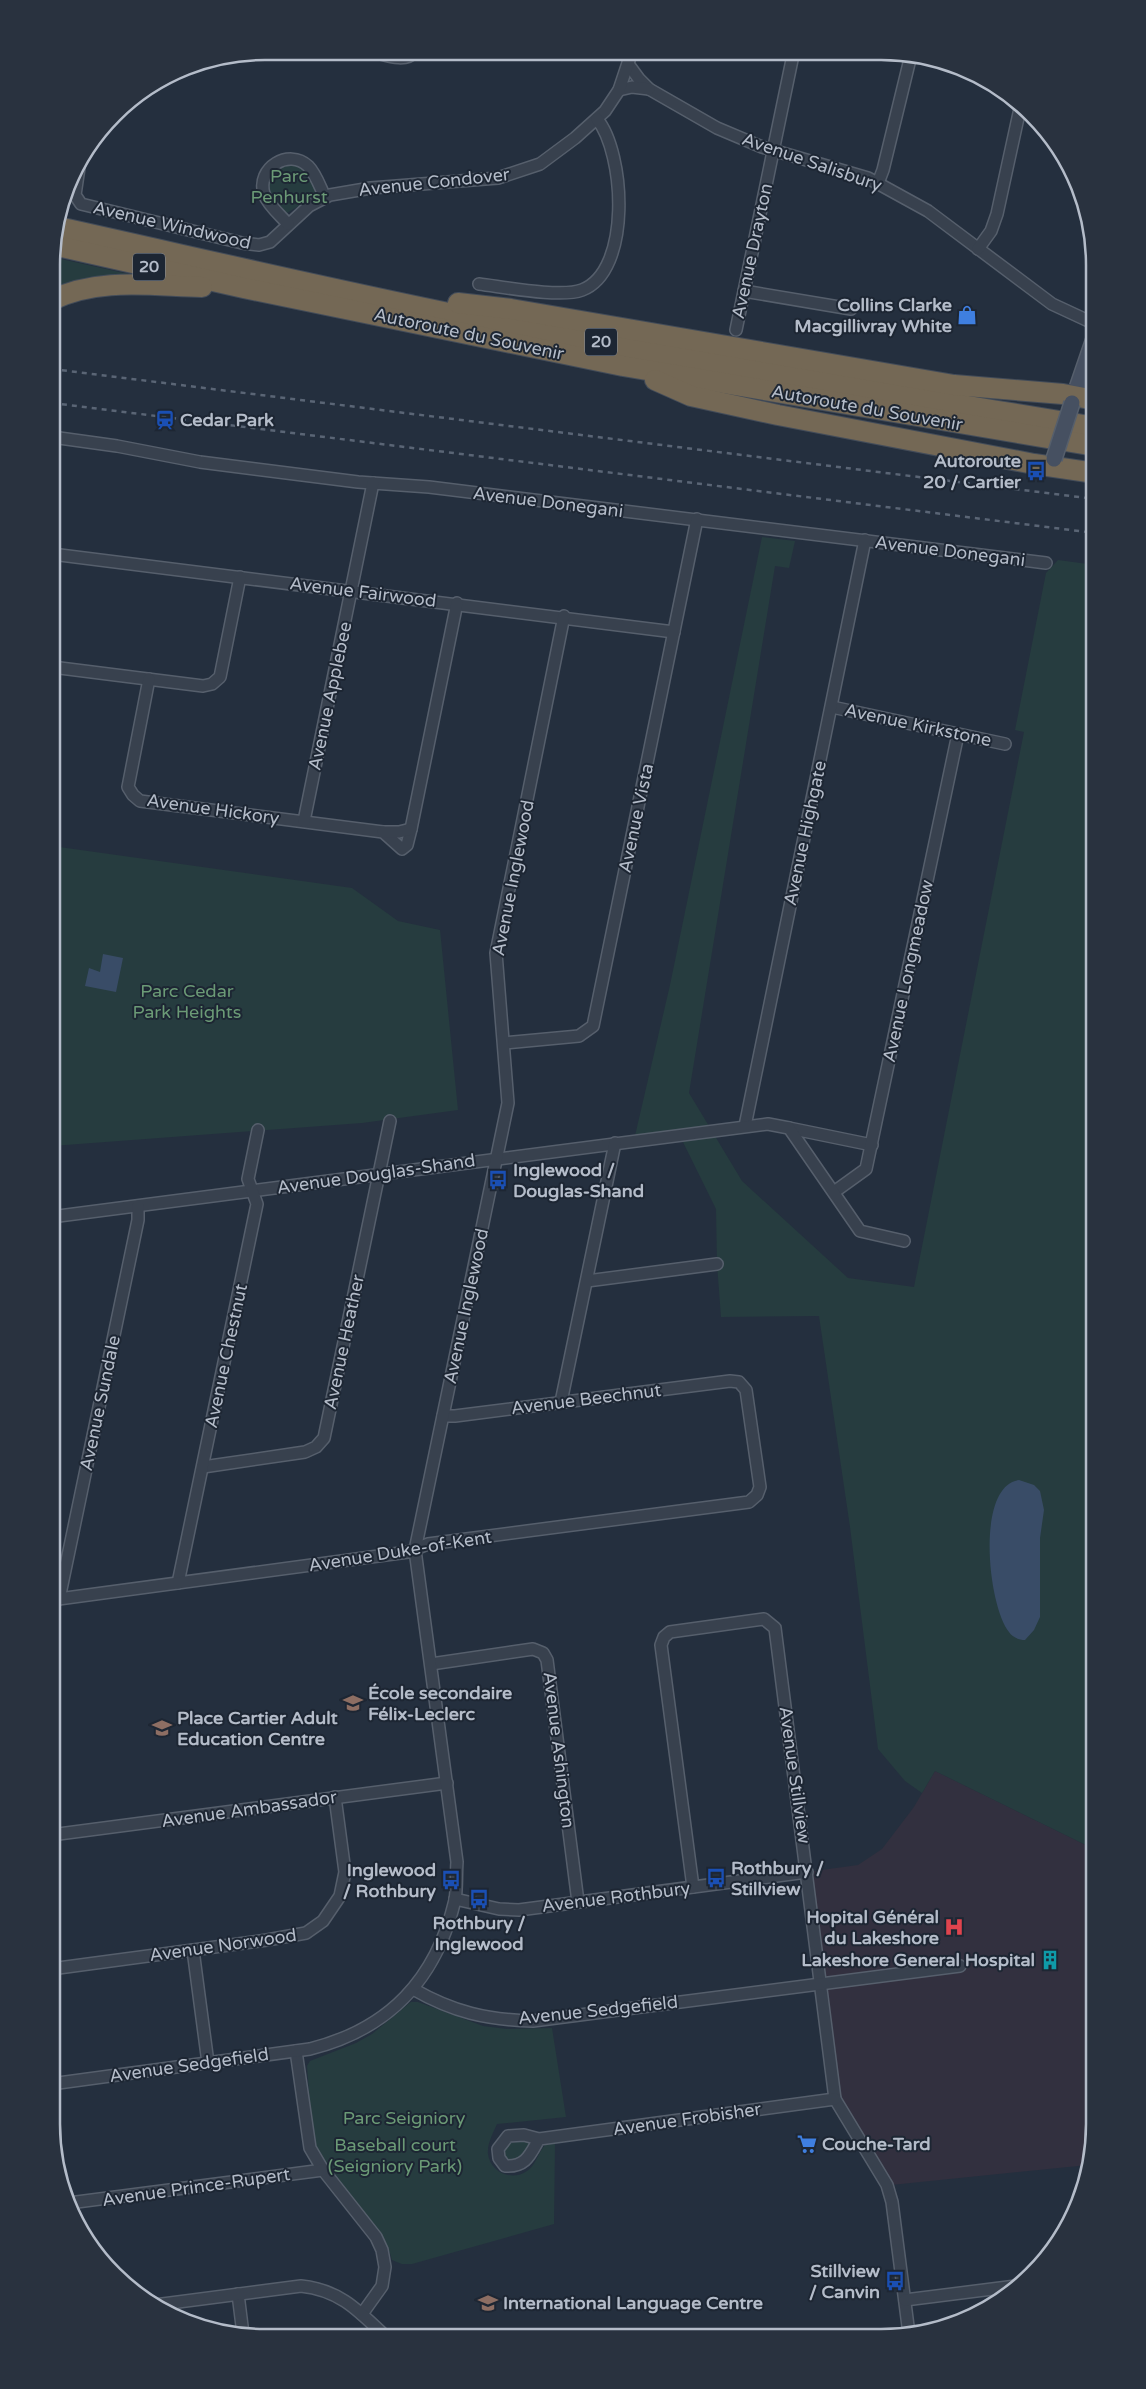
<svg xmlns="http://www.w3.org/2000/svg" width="1146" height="2389" font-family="'Varela Round',sans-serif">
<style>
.medical{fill:#32303f}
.green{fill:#263c3f}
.water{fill:#394c67}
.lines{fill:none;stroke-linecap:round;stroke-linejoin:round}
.street-casing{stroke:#565f6c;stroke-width:14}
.secondary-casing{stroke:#565f6c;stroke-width:18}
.highway-casing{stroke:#434c59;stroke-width:22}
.street{stroke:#38414e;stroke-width:11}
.secondary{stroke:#465061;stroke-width:15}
.highway{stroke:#746855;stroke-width:20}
.rail{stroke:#5a6575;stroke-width:2.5;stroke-dasharray:5 5;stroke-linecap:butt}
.secondary-bridge-casing{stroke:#565f6c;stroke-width:18;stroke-linecap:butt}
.secondary-bridge{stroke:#465061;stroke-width:15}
.labels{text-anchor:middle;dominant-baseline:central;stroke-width:4;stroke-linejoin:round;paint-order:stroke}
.shield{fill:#1d2633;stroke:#878f9c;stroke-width:1}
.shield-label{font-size:16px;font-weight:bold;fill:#b4bcc9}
.street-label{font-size:18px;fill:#b4bcc9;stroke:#1d2633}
.park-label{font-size:18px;fill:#6b9a76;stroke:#1d2633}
.poi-label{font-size:18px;font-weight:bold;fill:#b4bcc9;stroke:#1d2633;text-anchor:start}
.rim{fill:none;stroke:#b4bcc9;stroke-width:2.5}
</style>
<rect width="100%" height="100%" fill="#242f3e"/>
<polygon class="medical" points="935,1771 1094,1849 1094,2138 1088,2165 891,2185 835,2099 807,1872 858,1865 882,1849 914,1807"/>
<g class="green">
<path d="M293,164l14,7 9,21 -3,5 -26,16c-9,-4 -22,-19 -20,-30 1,-5 6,-11 9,-15z"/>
<polygon points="52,257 133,275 52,295"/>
<polygon points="762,537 795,541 789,568 775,566 689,1093 742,1181 848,1278 914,1287 1024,732 1015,730 1046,573 1058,560 1095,565 1094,1849 935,1771 922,1793 905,1781 878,1749 850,1527 819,1316 721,1317 717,1264 716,1209 679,1134 634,1140 670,985"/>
<polygon points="52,846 352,888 398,921 440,930 458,1110 362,1123 52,1146"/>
<path d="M411,2002h7l65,24 24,3 45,-1 14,89 -69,7c-4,9 -10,20 -9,30 2,18 24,28 39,17 9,-6 11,-18 18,-26l10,-2 -1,81 -142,40h-10l-10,-4 -3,-10 -11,-21 -47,-58 -18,-26 -6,-79 3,-5 46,-18 16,-9z"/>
<polygon points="525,2141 529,2144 519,2160 512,2161 505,2159 501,2150 507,2143"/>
</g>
<g class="water">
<polygon points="103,954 123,958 116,992 85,986 89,968 100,972"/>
<path d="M1019,1480l15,5 6,6 4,19 -4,28v79l-6,13 -9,10c-6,0 -13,-3 -16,-8 -21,-26 -34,-146 10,-152z"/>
</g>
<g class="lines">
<defs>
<g id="street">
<path d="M374,52c12,3 31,11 41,0"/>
<polyline points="628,64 639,79 649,89 717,128 762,147 868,178 928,211 1052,304 1095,324"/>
<polyline points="619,90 632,87 649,89"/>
<polyline points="80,161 75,195 81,204 242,243 259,245 270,242 309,206 330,195 371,188 498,178 540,164 575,138 605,111 619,90 631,54"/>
<polyline points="878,183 883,170 911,55"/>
<path d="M288,224c-8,-9 -20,-19 -24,-30 -8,-26 25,-46 44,-28 8,8 12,21 17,31"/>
<polyline points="978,249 991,231 997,214 1021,104"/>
<path d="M479,284c25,3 82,14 103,6 50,-19 43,-137 15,-171"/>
<polyline points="744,291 851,309"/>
<polyline points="736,330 793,55"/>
<polyline points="52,437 117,446 200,462 358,482 429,487 1046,563"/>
<polyline points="52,554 674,632"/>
<polyline points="52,667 203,686 212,684 220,677 240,577"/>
<polyline points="149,679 128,787 133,795 140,801 383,832 402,849 407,845 411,829 457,603"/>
<polyline points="832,707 1005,744"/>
<polyline points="304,821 373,483"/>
<polyline points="383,832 399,832 411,829"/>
<polyline points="504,1043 579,1036 593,1026 697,519"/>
<polyline points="745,1126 865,540"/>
<polyline points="789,1128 872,1145"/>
<polyline points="834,1192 866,1169 958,734"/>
<polyline points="51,1217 768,1124 789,1128 860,1231 904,1241"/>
<polyline points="587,1281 717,1264"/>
<polyline points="561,1402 615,1143"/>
<polyline points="203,1467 305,1452 316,1447 324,1438 390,1121"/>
<polyline points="178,1583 257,1204 248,1179 258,1130"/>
<polyline points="59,1599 138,1220 138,1206"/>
<polyline points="51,1600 408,1552 428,1544 749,1502 757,1495 760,1487 746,1390 739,1382 730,1381 455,1416 443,1416"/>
<polyline points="431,1664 533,1649 543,1653 547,1660 578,1902"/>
<polyline points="51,1835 447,1783"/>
<polyline points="693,1887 661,1645 664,1637 670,1632 764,1619 775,1628 835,2099 887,2185 892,2202 909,2334"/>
<polyline points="455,1899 499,1909 519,1910 807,1872"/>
<polyline points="193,1950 208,2063"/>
<polyline points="51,1969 267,1940 306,1933 323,1921 340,1896 345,1872 335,1797"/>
<path d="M413,1989c40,23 74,31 120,32l427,-55"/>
<polyline points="296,2051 310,2148 323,2170 376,2237 382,2250 385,2267 382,2286 362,2314"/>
<path d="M51,2084l259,-35c79,-20 126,-69 145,-149 2,-11 1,-25 2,-38l-42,-312 93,-447 -12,-150 68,-337"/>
<path d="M539,2139c-9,16 -13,28 -34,27l-6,-8 -1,-9 10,-13 16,-1 15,4 296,-40"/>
<polyline points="69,2203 323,2170"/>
<polyline points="238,2294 243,2334"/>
<polyline points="905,2300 1016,2286"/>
<path d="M155,2305l146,-19c38,4 56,23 83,49"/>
</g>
<polyline id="secondary" points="1072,403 1095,336"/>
<g id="highway">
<path d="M58,227c140,31 280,64 420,92 205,40 411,74 617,108"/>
<polyline points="53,245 244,288 623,366 1095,446"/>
<path d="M52,300c47,-23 100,-14 150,-13"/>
<polyline points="458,303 511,309 954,385 1063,394 1095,400"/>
<polyline points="655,380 691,396 778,415 1034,464 1095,473"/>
</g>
</defs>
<use href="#street" class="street-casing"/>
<use href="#secondary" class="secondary-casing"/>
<use href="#highway" class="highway-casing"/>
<use href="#street" class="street"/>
<use href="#secondary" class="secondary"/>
<use href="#highway" class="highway"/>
<g class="rail">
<polyline points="52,369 1095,499"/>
<polyline points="52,403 1095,533"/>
</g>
<defs>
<polyline id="secondary-bridge" points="1054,459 1072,403"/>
</defs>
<use href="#secondary-bridge" class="secondary-bridge-casing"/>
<use href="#secondary-bridge" class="secondary-bridge"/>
</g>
<defs>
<symbol id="shop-bare" viewBox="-9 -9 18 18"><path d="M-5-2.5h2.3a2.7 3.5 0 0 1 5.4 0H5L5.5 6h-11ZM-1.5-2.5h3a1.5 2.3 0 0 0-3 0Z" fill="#3f7fe0" stroke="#1d2633" stroke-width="2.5" paint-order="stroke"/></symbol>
<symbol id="station-bare" viewBox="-9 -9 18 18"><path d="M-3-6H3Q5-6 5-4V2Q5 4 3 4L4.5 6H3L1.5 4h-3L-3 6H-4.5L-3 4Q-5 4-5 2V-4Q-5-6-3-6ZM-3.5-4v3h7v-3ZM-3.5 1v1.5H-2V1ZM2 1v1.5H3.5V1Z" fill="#1a4fb4" stroke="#1d2633" stroke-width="2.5" paint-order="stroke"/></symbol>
<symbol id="bus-bare" viewBox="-9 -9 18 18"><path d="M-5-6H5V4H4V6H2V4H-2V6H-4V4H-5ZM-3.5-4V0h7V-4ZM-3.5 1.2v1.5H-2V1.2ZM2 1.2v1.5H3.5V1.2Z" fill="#1a4fb4" stroke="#1d2633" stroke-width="2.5" paint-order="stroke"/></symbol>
<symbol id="school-bare" viewBox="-9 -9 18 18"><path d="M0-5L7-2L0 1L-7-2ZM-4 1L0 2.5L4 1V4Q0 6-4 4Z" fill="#8d6e63" stroke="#1d2633" stroke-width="2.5" paint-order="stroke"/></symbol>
<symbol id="hospital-bare" viewBox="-9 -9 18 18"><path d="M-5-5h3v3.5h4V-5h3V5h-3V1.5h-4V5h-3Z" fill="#e0444e" stroke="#1d2633" stroke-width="2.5" paint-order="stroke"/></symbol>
<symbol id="building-bare" viewBox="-9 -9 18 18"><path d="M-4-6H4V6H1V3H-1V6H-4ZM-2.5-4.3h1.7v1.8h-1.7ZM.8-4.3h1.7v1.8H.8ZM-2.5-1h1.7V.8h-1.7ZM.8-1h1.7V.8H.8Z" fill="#0f9aa8" stroke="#1d2633" stroke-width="2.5" paint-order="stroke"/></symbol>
<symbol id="supermarket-bare" viewBox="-9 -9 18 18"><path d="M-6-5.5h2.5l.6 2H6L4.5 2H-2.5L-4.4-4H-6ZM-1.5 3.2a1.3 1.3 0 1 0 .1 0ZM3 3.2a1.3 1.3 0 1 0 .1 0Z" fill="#3f7fe0" stroke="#1d2633" stroke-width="2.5" paint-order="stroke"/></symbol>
<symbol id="university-bare" viewBox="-9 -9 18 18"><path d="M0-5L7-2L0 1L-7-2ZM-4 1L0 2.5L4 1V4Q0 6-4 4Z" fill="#8d6e63" stroke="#1d2633" stroke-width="2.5" paint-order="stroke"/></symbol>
</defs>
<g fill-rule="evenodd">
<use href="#shop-bare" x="953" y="301" width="28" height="28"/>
<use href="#station-bare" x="151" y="406" width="28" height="28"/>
<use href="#bus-bare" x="1022" y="457" width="28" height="28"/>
<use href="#bus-bare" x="484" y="1166" width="28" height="28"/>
<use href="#school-bare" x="339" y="1689" width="28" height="28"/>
<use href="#school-bare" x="148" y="1714" width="28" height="28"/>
<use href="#bus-bare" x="702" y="1864" width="28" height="28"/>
<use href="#bus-bare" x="437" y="1866" width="28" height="28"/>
<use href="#bus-bare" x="465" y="1885" width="28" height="28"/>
<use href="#hospital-bare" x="940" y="1913" width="28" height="28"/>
<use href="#building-bare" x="1036" y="1946" width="28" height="28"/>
<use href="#supermarket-bare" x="793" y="2130" width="28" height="28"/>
<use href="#bus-bare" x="881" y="2267" width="28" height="28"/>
<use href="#university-bare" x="474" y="2289" width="28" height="28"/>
</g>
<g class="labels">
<g class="shield">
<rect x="133" y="253.5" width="32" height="27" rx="4"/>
<rect x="585" y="328.5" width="32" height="27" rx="4"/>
</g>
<g class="shield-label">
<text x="149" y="267">20</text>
<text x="601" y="342">20</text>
</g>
<g class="street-label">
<text transform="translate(812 162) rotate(19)">Avenue Salisbury</text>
<text transform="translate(434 182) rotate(-6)">Avenue Condover</text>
<text transform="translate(172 225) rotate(13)">Avenue Windwood</text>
<text transform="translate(752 251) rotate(-78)">Avenue Drayton</text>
<text transform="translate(469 334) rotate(12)">Autoroute du Souvenir</text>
<text transform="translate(867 408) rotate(10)">Autoroute du Souvenir</text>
<text transform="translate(548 502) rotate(7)">Avenue Donegani</text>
<text transform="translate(950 551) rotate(7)">Avenue Donegani</text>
<text transform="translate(363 592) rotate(7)">Avenue Fairwood</text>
<text transform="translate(330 696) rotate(-78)">Avenue Applebee</text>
<text transform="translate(918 725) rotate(12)">Avenue Kirkstone</text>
<text transform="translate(213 809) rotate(8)">Avenue Hickory</text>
<text transform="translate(636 818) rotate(-78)">Avenue Vista</text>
<text transform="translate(805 833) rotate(-78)">Avenue Highgate</text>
<text transform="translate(513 878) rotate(-79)">Avenue Inglewood</text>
<text transform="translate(908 971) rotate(-78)">Avenue Longmeadow</text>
<text transform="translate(376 1174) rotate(-8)">Avenue Douglas-Shand</text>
<text transform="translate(466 1306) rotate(-78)">Avenue Inglewood</text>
<text transform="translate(344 1342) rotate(-78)">Avenue Heather</text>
<text transform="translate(226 1356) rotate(-78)">Avenue Chestnut</text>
<text transform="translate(586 1399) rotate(-7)">Avenue Beechnut</text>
<text transform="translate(100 1403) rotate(-78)">Avenue Sundale</text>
<text transform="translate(400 1551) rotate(-9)">Avenue Duke-of-Kent</text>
<text transform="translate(559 1750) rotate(83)">Avenue Ashington</text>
<text transform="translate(795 1775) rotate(82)">Avenue Stillview</text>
<text transform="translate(249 1809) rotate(-8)">Avenue Ambassador</text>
<text transform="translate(616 1897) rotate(-7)">Avenue Rothbury</text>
<text transform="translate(223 1945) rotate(-8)">Avenue Norwood</text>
<text transform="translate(598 2010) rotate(-6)">Avenue Sedgefield</text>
<text transform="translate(189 2065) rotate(-8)">Avenue Sedgefield</text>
<text transform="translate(687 2119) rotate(-8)">Avenue Frobisher</text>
<text transform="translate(196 2187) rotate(-8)">Avenue Prince-Rupert</text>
</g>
<g class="park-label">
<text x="289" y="176">Parc<tspan x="289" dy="21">Penhurst</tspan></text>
<text x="187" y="991">Parc Cedar<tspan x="187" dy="21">Park Heights</tspan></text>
<text x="404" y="2118">Parc Seigniory</text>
<text x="395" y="2145">Baseball court<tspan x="395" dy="21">(Seigniory Park)</tspan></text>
</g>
<g class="poi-label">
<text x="952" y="305" text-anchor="end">Collins Clarke<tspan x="952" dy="21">Macgillivray White</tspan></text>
<text x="180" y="420">Cedar Park</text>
<text x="1021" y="461" text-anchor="end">Autoroute<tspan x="1021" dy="21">20 / Cartier</tspan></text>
<text x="513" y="1170">Inglewood /<tspan x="513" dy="21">Douglas-Shand</tspan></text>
<text x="368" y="1693">École secondaire<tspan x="368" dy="21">Félix-Leclerc</tspan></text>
<text x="177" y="1718">Place Cartier Adult<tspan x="177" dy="21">Education Centre</tspan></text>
<text x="731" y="1868">Rothbury /<tspan x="731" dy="21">Stillview</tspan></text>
<text x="436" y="1870" text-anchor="end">Inglewood<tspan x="436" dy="21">/ Rothbury</tspan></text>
<text x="939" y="1917" text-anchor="end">Hopital Général<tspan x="939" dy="21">du Lakeshore</tspan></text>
<text x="479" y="1923" text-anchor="middle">Rothbury /<tspan x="479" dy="21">Inglewood</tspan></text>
<text x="1035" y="1960" text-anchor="end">Lakeshore General Hospital</text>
<text x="822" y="2144">Couche-Tard</text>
<text x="880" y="2271" text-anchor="end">Stillview<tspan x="880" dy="21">/ Canvin</tspan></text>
<text x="503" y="2303">International Language Centre</text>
</g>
</g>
<path d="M0 0H1146V2389H0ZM265 60H881A205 205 0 0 1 1086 265V2124A205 205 0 0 1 881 2329H265A205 205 0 0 1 60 2124V265A205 205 0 0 1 265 60Z" fill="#29323f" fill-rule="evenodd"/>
<path class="rim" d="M265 60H881A205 205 0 0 1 1086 265V2124A205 205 0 0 1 881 2329H265A205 205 0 0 1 60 2124V265A205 205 0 0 1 265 60Z"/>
</svg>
